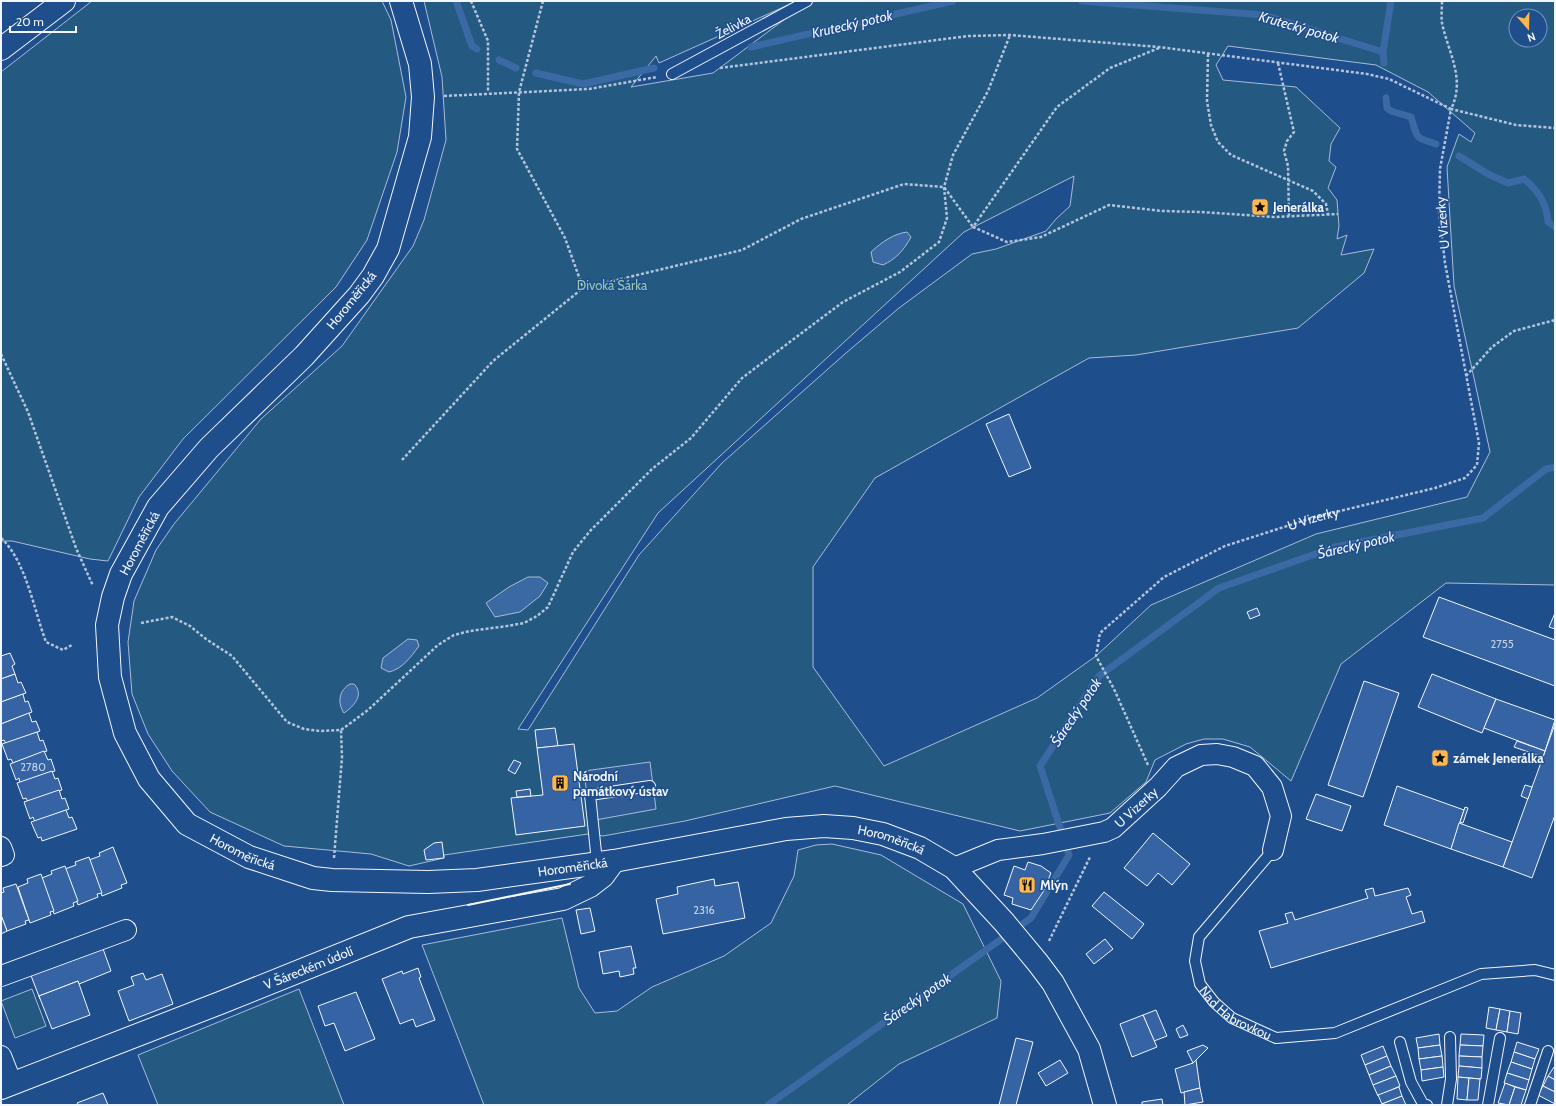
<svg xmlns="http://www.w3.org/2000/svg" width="1556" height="1106" font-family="Cabin,sans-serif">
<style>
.green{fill:#245a82;stroke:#a8bbd7;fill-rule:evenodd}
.parking{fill:#305b95;stroke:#a8bbd7}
.water{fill:#3b69a3;stroke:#a8bbd7}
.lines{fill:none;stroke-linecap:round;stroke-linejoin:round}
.stream{stroke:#3b69a3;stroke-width:7}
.building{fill:#3563a3;stroke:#f2f6ff}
.lane-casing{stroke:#f2f6ff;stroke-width:12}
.street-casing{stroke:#f2f6ff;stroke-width:22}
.secondary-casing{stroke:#f2f6ff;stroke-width:24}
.path{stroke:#b3c4dc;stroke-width:2.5;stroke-dasharray:3 2;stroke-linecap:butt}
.lane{stroke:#1f4e8c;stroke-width:10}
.street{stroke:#1f4e8c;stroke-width:20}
.secondary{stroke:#1f4e8c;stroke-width:22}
.wall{stroke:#f2f6ff;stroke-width:2}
.labels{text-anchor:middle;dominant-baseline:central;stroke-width:3;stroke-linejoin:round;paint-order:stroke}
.number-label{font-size:11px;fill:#c3d1e8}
.street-label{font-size:13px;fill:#f2f6ff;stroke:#1f4e8c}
.poi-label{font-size:13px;font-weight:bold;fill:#f2f6ff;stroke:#1f4e8c;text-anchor:start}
.park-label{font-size:13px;fill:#97c8a6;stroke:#1f4e8c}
.water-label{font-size:14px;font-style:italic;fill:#f2f6ff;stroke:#1f4e8c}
</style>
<rect width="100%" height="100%" fill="#1f4e8c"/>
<g class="green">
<polygon points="92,1 382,1 391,20 406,97 397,152 367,240 336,287 183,439 139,497 108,561 90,559 12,541 1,541 1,72"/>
<path d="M424,1h373l-138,62 -3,-7 -25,31 82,-14 96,-72h746v584l-109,-2 -105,81 -50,117 -41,-34 -27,-8h-19l-18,5 -31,16 -9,22 -36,31 -90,18 -185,-45 -150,35 -82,15 -15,-2 -144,21v3l-35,8 -38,-12 -87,-8 -74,-34 -38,-41 -24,-37 -16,-40 -4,-52 6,-41 22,-51 18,-26 87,-105 81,-73 71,-100 11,-26 22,-80 -4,-63zM1516,16h24v24h-24zM1228,46l148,19 52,27 47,41 -4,9 -12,-8 -12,33 7,119 36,166 -23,45 -151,37 -165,71 -55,51 -59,42 -153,68 -71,-99v-100l62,-89 214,-120 47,-3 162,-27 66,-55 10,-24 -33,6 6,-20 -10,4 2,-13 -2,-26 -9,-12 8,-21 -7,-6 2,-17 9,-16 -44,-41 -73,-7 -7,-15zM1074,176l-4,30 -14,13 -10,12 -50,18 -24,5 -73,54 -53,45 -124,110 -83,92 -111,175 -10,-1 140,-216 306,-281z"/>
<polygon points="832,844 881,855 963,904 1001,981 997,1018 899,1064 847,1105 484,1105 422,945 562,918 579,988 595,1013 617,1011 652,987 724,956 771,923 794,876 798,850 816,845"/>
<polygon points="32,989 46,1026 15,1038 1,1001"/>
<polygon points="299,989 344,1105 158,1105 138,1055"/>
</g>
<polygon class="parking" points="650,762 656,809 590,821 584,771"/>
<g class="water">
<path d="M907,232l4,5c-7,13 -15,22 -28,28l-10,-3 -2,-10c11,-10 22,-18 36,-20z"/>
<polygon points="528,577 540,577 548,583 540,596 520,612 495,617 486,603 509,587"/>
<path d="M408,639l9,1 2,6c-8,11 -17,23 -30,26l-8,-4 2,-10z"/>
<path d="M350,684h4c11,11 -1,23 -10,29 -7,-10 -5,-23 6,-29z"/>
</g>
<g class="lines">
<g class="stream">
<polyline points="456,1 472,46 477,49"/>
<polyline points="1082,1 1264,15 1383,52 1384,63"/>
<polyline points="751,47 953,1"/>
<polyline points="1383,52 1391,1"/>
<polyline points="499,60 516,68"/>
<polyline points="536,73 583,84 654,68"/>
<path d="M1386,98l1,10 4,3 20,6c7,21 2,20 25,27"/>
<path d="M1459,156l29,18 20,9 16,-4c14,11 23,25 24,43l7,5"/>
<polyline points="768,1105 1031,918 1069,855 1040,766 1099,676 1219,588 1335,547 1483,518 1546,469 1555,467"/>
</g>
</g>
<g class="building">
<polygon points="1009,414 1031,468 1009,477 986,424"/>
<polygon points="1439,597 1555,640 1555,686 1423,637"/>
<polygon points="1257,608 1260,615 1250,619 1247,612"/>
<polygon points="1555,613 1555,629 1549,627"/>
<polygon points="10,653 15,664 12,666 15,674 1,679 1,656"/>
<polygon points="15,674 18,683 21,682 26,693 1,702 1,679"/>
<polygon points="1432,674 1496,699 1482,733 1418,707"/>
<polygon points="1364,681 1399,693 1363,797 1328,785"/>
<polygon points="23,694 25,702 28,701 32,712 1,724 1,702"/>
<polygon points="1496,699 1555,720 1545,751 1484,728"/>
<polygon points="29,713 32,722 36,721 40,731 6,744 4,740 1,741 1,724"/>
<polygon points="1555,724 1555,815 1532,878 1503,867"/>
<polygon points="555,728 558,746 537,748 535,730"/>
<polygon points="37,732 40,741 43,740 47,751 13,763 11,759 8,760 2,744"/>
<polygon points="1517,741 1545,751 1543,757 1514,747"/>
<polygon points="574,744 585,826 516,835 511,798 543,795 537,748"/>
<polygon points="44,751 48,760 51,759 55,771 20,783 19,778 16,780 10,764"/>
<polygon points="514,760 521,763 515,774 508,770"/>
<polygon points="52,771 55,779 58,778 62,790 28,802 26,798 23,799 17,783"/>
<polygon points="1525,785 1532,787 1528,799 1521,796"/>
<polygon points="1397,786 1464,810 1451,849 1384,825"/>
<polygon points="530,789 531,796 517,797 516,791"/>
<polygon points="59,790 62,799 65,798 69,809 35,822 33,817 30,819 24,802"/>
<polygon points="1316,794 1351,806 1342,831 1306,819"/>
<polygon points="1465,807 1468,808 1463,823 1460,822"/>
<polygon points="66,810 69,818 72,817 77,829 42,841 41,837 38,838 31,822"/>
<polygon points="1459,823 1512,842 1503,867 1451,849"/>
<polygon points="1153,833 1190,864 1172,885 1158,873 1147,886 1124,868"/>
<polygon points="442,842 444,858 426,860 424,850 434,843"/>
<polygon points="113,847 127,883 121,885 122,888 102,896 89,860 100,856 99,853"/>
<polygon points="89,857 102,893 97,894 98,897 78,905 65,869 76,865 75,862"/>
<polygon points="1028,862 1041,866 1051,873 1043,892 1031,910 1012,904 1013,898 1004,895 1014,866 1025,870"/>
<polygon points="65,866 78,901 73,903 74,906 54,914 42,878 52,874 51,871"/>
<polygon points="41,874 54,911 50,912 51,915 30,923 18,887 28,883 27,879"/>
<polygon points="714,879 715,886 738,882 745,918 663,934 656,899 678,894 677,887"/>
<polygon points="16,884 29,920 25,921 26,924 7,931 1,915 1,893 4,892 3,888"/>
<polygon points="1373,888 1375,896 1408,888 1411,895 1406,897 1412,914 1422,911 1425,922 1271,968 1259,931 1288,923 1285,914 1292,912 1295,920 1368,898 1365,890"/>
<polygon points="1104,892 1144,924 1132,939 1092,906"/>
<polygon points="590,908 595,931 581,934 576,910"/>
<polygon points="1,915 7,931 1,934"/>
<polygon points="1105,939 1113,949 1094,964 1086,954"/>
<polygon points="102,946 111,971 79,984 78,981 39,996 40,999 30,973"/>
<polygon points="631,946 636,968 633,968 634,974 620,977 619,971 603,974 599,952"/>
<polygon points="418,968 421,977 419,978 435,1020 416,1027 413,1019 400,1024 382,979 402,971 403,974"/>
<polygon points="143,973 146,980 162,974 173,1004 129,1021 118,991 134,985 131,977"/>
<polygon points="78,981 90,1015 52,1029 39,996"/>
<polygon points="356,992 375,1039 345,1051 334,1023 325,1026 318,1006"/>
<polygon points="1489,1007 1500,1009 1496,1030 1486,1028"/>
<polygon points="1500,1009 1510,1011 1507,1032 1496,1030"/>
<polygon points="1156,1010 1167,1036 1154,1041 1143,1015"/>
<polygon points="1510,1011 1521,1013 1518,1034 1507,1032"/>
<polygon points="1143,1015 1157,1047 1132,1057 1120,1024"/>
<polygon points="1183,1025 1188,1035 1180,1038 1176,1029"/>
<polygon points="1439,1034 1440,1045 1418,1048 1416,1038"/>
<polygon points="1461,1034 1484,1035 1483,1046 1460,1045"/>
<polygon points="1016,1038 1033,1042 1016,1105 999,1105"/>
<polygon points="1517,1042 1539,1049 1535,1059 1514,1052"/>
<polygon points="1203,1045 1208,1048 1193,1063 1187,1051"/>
<polygon points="1440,1045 1442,1056 1419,1059 1418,1048"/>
<polygon points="1460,1045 1483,1046 1482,1057 1459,1056"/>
<polygon points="1383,1046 1387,1056 1365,1065 1361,1055"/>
<polygon points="1514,1052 1535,1059 1532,1069 1511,1062"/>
<polygon points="1387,1056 1391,1066 1369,1075 1365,1065"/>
<polygon points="1442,1056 1443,1067 1421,1070 1419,1059"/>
<polygon points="1459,1056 1482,1057 1482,1068 1459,1066"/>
<polygon points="1060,1060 1068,1073 1046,1086 1038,1073"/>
<polygon points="1196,1060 1200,1088 1181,1093 1175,1069 1193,1063"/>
<polygon points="1511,1062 1532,1069 1529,1080 1507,1073"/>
<polygon points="1391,1066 1396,1076 1373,1085 1369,1075"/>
<polygon points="1459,1066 1482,1068 1481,1079 1458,1077"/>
<polygon points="1443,1067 1444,1077 1422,1081 1421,1070"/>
<polygon points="1554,1067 1555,1067 1555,1080 1548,1076"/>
<polygon points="1507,1073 1529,1080 1526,1090 1504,1083"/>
<polygon points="1396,1076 1400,1086 1378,1096 1373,1085"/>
<polygon points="1548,1076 1555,1080 1555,1092 1543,1086"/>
<polygon points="1458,1077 1469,1078 1467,1100 1457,1099"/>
<polygon points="1469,1078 1480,1079 1478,1100 1467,1100"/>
<polygon points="1505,1083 1515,1087 1509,1105 1498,1103"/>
<polygon points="1543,1086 1555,1092 1555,1104 1538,1095"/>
<polygon points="1399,1087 1402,1096 1382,1104 1378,1095"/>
<polygon points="1515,1087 1526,1090 1521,1105 1509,1105"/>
<polygon points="1200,1088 1203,1102 1185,1105 1184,1092"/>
<polygon points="103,1093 108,1105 78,1105 77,1103"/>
<polygon points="1402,1096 1406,1105 1382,1105 1382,1104"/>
<polygon points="1162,1099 1163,1105 1142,1105 1142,1102"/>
</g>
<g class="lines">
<defs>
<g id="lane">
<polyline points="672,74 807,1"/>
<path id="s2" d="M1273,850l-74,87 -4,24 5,23 14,18 18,16 44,20 59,-5 146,-59 54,-4 20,5"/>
<polyline points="597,862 590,795 650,786"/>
<polyline points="1400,1042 1411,1082 1423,1104 1427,1105"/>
<polyline points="1447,1105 1451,1079 1450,1037"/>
<polyline points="1488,1105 1500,1038"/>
<polyline points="1530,1105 1548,1051"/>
</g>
<g id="street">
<polyline points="1,847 4,855 1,856"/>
<path id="s3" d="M954,868l44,-18 45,-6 61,-12 9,-4 45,-41 18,-20 25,-12 16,-1 16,3 22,9 17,21 9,29 -8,34"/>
<polyline points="1,976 126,930"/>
<polyline points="1,1056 12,1084"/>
</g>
<g id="secondary">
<path id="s4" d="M401,1l19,63 3,33 -3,40 -32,112 -15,27 -14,19 -55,61 -95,92 -51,59 -37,67 -8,23 -6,28 3,52 15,56 24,46 38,45 62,33 64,21 19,2 96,2 49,-2 137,-19 172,-32 38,-3 29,2 30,6 37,14 34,20 50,54 34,41 15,20 36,66 16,56"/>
<polyline points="1,49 64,1"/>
<path id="s5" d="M1,1088l219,-85 189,-76 154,-28 27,-13 13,-10 11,-15"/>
</g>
</defs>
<use href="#lane" class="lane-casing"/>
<use href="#street" class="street-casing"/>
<use href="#secondary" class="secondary-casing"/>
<g class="path">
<polyline points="471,1 488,41 488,92"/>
<polyline points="543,1 519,92 517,149 565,238 583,288"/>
<polyline points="1159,48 1110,68 1057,107 973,227 1007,242 1041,237 1109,205 1162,211 1201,212 1275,217 1338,214"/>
<polyline points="1208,54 1207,101 1211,125 1218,142 1231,155 1313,191 1326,204 1328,214"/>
<polyline points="1278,63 1294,132 1287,141 1284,151 1288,166 1289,217"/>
<path d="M720,68l248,-32 42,-1 149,12 208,27 22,5 62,30c15,-30 -3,-57 -9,-86 -1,-7 0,-15 0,-22"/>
<polyline points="444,96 589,89 657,77"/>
<polyline points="1,354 28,412 76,548 93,586"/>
<polyline points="1466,376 1492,347 1514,331 1555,320"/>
<polyline points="402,460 493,361 583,288 742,250 801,219 904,184 944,187 973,227"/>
<path d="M1,538c25,23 33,72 45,104l17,8 9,-5"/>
<polyline points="141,623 172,617 190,626 206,639 232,656 287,722 304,729 320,731 341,730 368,710 438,645 454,635 470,631 507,626 524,623 537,616 548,607 573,552 590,531 652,469 691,438 742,378 843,302 900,272 939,242 947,218 944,187 953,155 988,91 1010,35"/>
<path id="s1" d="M1148,765l-34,-76 -18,-33 4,-23 64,-56 61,-31 90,-29 120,-29 30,-10 12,-13 2,-22 -34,-180 -6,-52 1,-42 11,-60 65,16 39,3"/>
<polyline points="334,858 342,757 341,730"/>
<polyline points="1049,941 1090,857"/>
</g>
<use href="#lane" class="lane"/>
<use href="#street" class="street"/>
<use href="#secondary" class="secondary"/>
<polyline class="wall" points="468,905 570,884"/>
</g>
<defs>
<symbol id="sight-square" viewBox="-11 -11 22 22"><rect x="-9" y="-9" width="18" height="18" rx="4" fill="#ffb74d" stroke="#1f4e8c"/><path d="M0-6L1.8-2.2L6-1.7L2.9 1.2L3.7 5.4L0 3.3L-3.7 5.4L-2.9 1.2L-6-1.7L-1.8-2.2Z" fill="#111"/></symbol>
<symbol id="building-square" viewBox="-11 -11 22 22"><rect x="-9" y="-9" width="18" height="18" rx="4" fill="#ffb74d" stroke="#1f4e8c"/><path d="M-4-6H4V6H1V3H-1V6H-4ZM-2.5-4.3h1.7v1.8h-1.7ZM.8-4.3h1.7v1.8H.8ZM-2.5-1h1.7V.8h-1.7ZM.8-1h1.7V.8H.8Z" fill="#111"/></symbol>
<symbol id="restaurant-square" viewBox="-11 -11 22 22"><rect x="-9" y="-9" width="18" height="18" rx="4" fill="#ffb74d" stroke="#1f4e8c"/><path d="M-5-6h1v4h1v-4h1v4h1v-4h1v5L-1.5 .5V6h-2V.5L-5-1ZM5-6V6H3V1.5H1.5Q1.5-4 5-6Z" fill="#111"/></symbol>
</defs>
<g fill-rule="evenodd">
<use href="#sight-square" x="1250" y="197" width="20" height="20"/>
<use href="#sight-square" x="1430" y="748" width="20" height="20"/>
<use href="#building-square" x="550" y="773" width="20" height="20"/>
<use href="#restaurant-square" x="1017" y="875" width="20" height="20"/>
</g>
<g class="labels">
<g class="number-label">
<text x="1502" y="644">2755</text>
<text x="33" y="767">2780</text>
<text x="704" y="910">2316</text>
</g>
<g class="street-label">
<text transform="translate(733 26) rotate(-28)">Želivka</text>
<text transform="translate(1442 223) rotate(-95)">U Vizerky</text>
<text transform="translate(351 300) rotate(-51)">Horoměřická</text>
<text stroke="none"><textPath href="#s1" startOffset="390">U Vizerky</textPath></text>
<text transform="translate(139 543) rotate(-62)">Horoměřická</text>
<text stroke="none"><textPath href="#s3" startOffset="196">U Vizerky</textPath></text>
<text stroke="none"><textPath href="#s4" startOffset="1675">Horoměřická</textPath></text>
<text stroke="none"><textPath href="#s4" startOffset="1015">Horoměřická</textPath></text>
<text stroke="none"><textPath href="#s4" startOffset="1351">Horoměřická</textPath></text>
<text stroke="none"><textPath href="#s5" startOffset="330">V Šáreckém údolí</textPath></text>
<text stroke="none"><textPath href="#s2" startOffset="209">Nad Habrovkou</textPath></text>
</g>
<g class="poi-label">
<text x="1273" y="207">Jenerálka</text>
<text x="1453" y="758">zámek Jenerálka</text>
<text x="573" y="776">Národní<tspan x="573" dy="15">památkový ústav</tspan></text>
<text x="1040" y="885">Mlýn</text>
</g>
<g class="park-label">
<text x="612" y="285">Divoká Šárka</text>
</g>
<g class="water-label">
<text transform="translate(852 24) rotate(-13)">Krutecký potok</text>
<text transform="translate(1299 27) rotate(16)">Krutecký potok</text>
<text transform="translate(1356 545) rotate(-13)">Šárecký potok</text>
<text transform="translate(1076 712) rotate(-56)">Šárecký potok</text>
<text transform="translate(917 999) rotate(-35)">Šárecký potok</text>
</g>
</g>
<rect width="1556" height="1106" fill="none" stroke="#f2f6ff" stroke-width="4"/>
<g transform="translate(1528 28) rotate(160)"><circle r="19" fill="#1f4e8c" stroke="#7391ba"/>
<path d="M0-3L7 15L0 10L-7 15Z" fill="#ffb74d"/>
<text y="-6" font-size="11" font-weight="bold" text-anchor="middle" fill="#f2f6ff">N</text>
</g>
<path d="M10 26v6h66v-6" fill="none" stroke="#f2f6ff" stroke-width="2"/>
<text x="16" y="26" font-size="12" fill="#f2f6ff" stroke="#1f4e8c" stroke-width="3" paint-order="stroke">20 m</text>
</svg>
